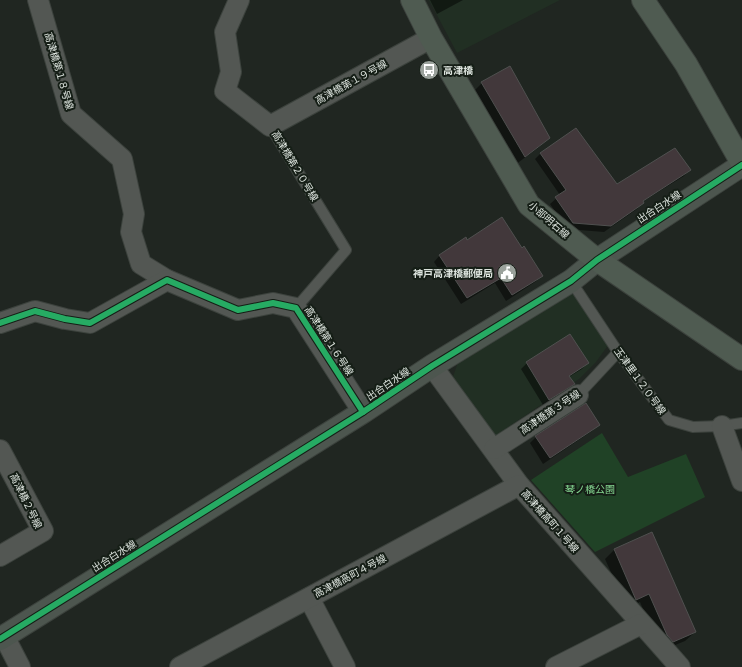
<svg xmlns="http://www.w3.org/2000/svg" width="742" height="667" font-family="'PT Sans Narrow','Noto Sans JP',sans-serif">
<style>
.built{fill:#212f23}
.green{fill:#204226}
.shadow{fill:#0007}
.building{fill:#42383b;stroke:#4f504f}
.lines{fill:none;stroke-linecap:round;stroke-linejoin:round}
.lane-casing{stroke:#3c423d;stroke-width:12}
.street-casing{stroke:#3c423d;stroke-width:22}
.secondary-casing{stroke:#3c423d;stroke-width:24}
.primary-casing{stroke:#3c423d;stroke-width:24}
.lane{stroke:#535753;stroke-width:10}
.street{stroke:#535753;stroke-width:20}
.secondary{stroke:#4d564f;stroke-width:22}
.primary{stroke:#4f5b51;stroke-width:22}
.cycleway-casing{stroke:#151e16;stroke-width:8}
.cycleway{stroke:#26ab63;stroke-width:6}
.labels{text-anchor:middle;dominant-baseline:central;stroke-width:4;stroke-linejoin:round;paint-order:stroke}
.poi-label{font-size:10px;font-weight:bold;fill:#dde4de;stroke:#151e16;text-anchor:start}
.street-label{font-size:10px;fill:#dde4de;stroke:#151e16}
.park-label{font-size:10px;fill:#86d892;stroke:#151e16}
</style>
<rect width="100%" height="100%" fill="#202621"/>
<g class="built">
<polygon points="429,0 560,0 457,53"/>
<polygon points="572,292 609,344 596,362 579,379 492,438 452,380 458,362"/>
</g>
<polygon class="green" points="602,433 628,477 686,454 705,497 595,552 531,480"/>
<g class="shadow">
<polygon points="430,0 463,0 437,14"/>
<polygon points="482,83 549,138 539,147 515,165 473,92"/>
<polygon points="541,153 617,186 689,170 684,176 642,202 637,209 604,232 567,229 550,204 560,195 535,159"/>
<polygon points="467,241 542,276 535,282 506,301 495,283 461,304 434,262 440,255"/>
<polygon points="588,362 582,369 569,377 573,384 567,390 543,405 521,369 527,363"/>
<polygon points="598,425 592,431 543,464 530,443 536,437"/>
<polygon points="651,533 695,632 685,641 663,650 658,644 640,602 627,608 605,559 614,550"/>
</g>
<g class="building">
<polygon points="510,66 550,138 525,157 481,82"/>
<polygon points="576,128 617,184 675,148 691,170 643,201 644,203 611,226 573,223 555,197 566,190 540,153"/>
<polygon points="502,217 522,248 524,246 543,276 512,295 501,278 467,298 439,255 466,237 467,240"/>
<polygon points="570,334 589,363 569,376 575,384 549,400 526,362"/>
<polygon points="586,403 600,425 550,458 535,436"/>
<polygon points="652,532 696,632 673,642 667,635 649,594 636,600 614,549"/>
</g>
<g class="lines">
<defs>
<g id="lane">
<polyline points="270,126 346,250 296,308"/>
<polyline points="571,281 618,352 669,420 693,427 722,426 742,423"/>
<polyline points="578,395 618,352"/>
</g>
<g id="street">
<polyline points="38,0 71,114 122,159 134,214 131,232 141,264 167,280"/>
<polyline points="239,0 225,32 231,72 225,91 270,126 431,38"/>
<polyline points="0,323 35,311 65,319 90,323 167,280 238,310 273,303 296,308 363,412"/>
<polyline points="432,366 519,485 680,667"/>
<polyline points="722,426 742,481"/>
<polyline points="494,449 578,395"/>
<polyline points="0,450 43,531 0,556"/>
<polyline points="309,598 345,667"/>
<polyline points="4,636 20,667"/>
<polyline points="180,667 519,485"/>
<polyline points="556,667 641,624"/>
</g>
<polyline id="secondary" points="0,639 363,412 432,366 571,281 597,260 742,165"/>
<g id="primary">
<polyline points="412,0 431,38 529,205 597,260 742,359"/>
<polyline points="643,0 686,64 742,163"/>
</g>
</defs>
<use href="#lane" class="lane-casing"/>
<use href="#street" class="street-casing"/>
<use href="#secondary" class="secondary-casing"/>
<use href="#primary" class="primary-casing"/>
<use href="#lane" class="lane"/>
<use href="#street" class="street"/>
<use href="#secondary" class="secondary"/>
<use href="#primary" class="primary"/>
<defs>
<g id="cycleway">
<polyline points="0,323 35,311 65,319 90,323 167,280 238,310 273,303 296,308 363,412"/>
<polyline points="0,639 363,412 432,366 571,281 597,260 742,165"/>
</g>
</defs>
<use href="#cycleway" class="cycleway-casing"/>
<use href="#cycleway" class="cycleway"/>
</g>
<defs>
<symbol id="bus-disc" viewBox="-11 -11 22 22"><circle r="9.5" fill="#9ba29c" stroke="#151e16"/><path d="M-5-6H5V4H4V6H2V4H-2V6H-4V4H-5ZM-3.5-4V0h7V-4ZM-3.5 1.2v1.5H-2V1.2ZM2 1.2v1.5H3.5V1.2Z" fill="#fff"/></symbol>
<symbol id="civic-disc" viewBox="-11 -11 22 22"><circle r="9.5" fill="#9ba29c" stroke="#151e16"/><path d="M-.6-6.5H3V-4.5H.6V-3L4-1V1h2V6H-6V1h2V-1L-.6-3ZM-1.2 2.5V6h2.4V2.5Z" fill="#fff"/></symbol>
</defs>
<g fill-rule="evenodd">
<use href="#bus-disc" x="418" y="59" width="22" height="22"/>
<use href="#civic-disc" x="496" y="262" width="22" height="22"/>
</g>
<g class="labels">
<g class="poi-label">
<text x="443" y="70">高津橋</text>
<text x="493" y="273" text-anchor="end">神戸高津橋郵便局</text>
</g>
<g class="street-label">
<text transform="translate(59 71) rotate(74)">高津橋第１８号線</text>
<text transform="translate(351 82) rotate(-29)">高津橋第１９号線</text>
<text transform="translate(295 166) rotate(59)">高津橋第２０号線</text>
<text transform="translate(659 207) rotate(-33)">出合白水線</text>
<text transform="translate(549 220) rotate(41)">小部明石線</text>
<text transform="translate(329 341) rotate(57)">高津橋第１６号線</text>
<text transform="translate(640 381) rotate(54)">玉津里１２０号線</text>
<text transform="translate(388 384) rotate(-34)">出合白水線</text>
<text transform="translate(550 412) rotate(-34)">高津橋第３号線</text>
<text transform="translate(26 501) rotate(64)">高津橋２号線</text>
<text transform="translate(550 521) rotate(48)">高津橋高町１号線</text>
<text transform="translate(114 556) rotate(-32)">出合白水線</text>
<text transform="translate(350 576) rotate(-28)">高津橋高町４号線</text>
</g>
<g class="park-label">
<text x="590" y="489">琴ノ橋公園</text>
</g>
</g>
</svg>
